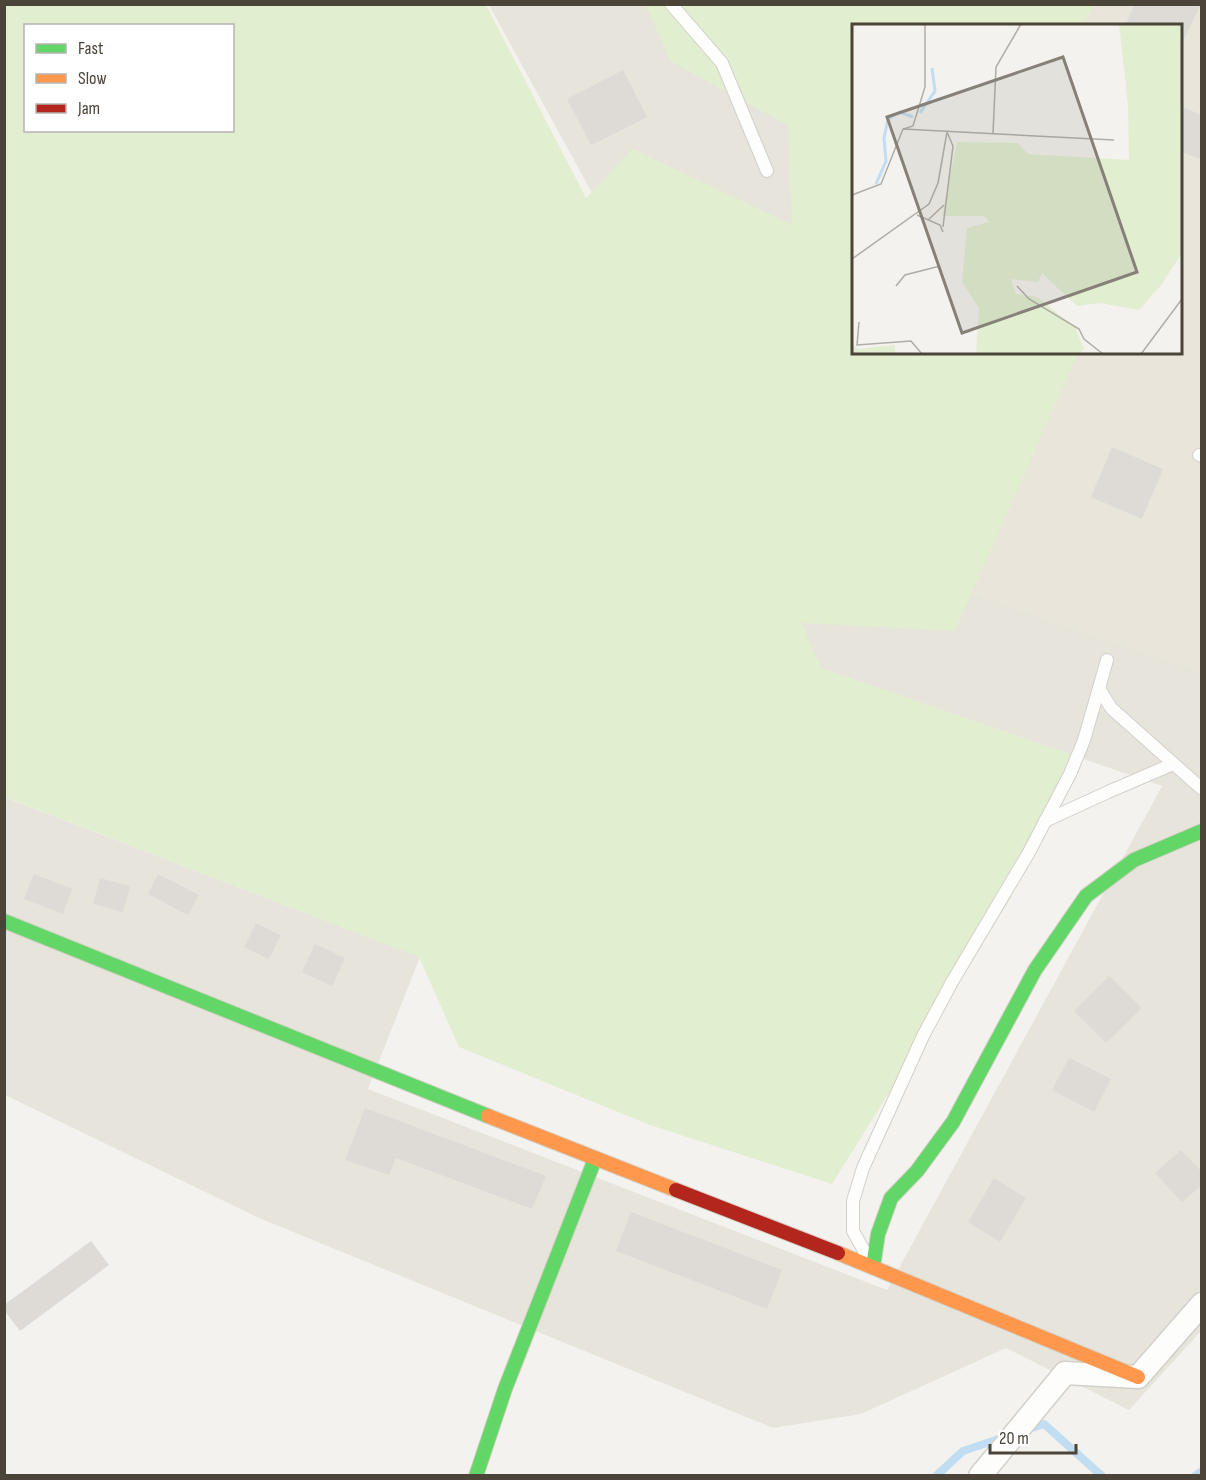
<svg xmlns="http://www.w3.org/2000/svg" width="1206" height="1480" font-family="'Sofia Sans Condensed',sans-serif">
<style>
.residential{fill:#e7e4dc;fill-rule:evenodd}
.education{fill:#eae5da}
.green{fill:#e1eecf;fill-rule:evenodd}
.lines{fill:none;stroke-linecap:round;stroke-linejoin:round}
.stream{stroke:#c0ddf1;stroke-width:8}
.building{fill:#dedbd6}
.lane-casing{stroke:#d2d0cb;stroke-width:14}
.street-casing{stroke:#d2d0cb;stroke-width:25}
.fast-casing{stroke:#d3cfc5;stroke-width:16}
.slow-casing{stroke:#d3cfc5;stroke-width:16}
.jam-casing{stroke:#d3cfc5;stroke-width:16}
.lane{stroke:#fdfdfc;stroke-width:12}
.street{stroke:#fdfdfc;stroke-width:22}
.fast{stroke:#63d668;stroke-width:14}
.slow{stroke:#ff974d;stroke-width:14}
.jam{stroke:#b3261e;stroke-width:14}
.inset-river{fill:none;stroke:#c0ddf1;stroke-width:3}
.inset-road{fill:none;stroke:#b0aca6;stroke-width:1.5}
.view{fill:#868178;fill-opacity:0.15;stroke:#868178;stroke-width:3}
.inset-edge{fill:none;stroke:#4b4439;stroke-width:3}
</style>
<rect width="100%" height="100%" fill="#f4f2ee"/>
<path class="residential" d="M489,5h712l1,1325 -73,80 -123,-62 -145,66 -88,14 -514,-210 -254,-123 -1,-298 416,160 -52,132 519,201 275,-504 -342,-118 -99,-240zM854,26h326v326h-326z"/>
<polygon class="education" points="1093,5 1201,5 1201,672 971,594 1078,353 1180,352 1180,26 1084,25"/>
<path class="green" d="M4,5h482l100,193 47,-49 159,76 -4,-100 -118,-64 -24,-56h447l-9,20 -230,1v326l224,1 -123,278 -153,-8 19,45 261,90 -73,143 -177,283 -182,-59 -191,-78 -40,-90 -414,-160zM26,26h206v104h-206z"/>
<g class="lines">
<g class="stream">
<polyline points="1026,1430 1044,1424 1102,1476"/>
<polyline points="936,1476 963,1451 1005,1437"/>
<polyline points="1195,1476 1202,1471"/>
</g>
</g>
<g class="building">
<polygon points="1135,4 1201,4 1180,48 1180,26 1125,26"/>
<polygon points="623,70 647,117 591,145 567,99"/>
<polygon points="1180,106 1202,115 1202,160 1180,151"/>
<polygon points="1112,447 1163,469 1142,519 1091,497"/>
<polygon points="34,874 72,889 63,914 24,899"/>
<polygon points="158,874 199,895 188,915 148,894"/>
<polygon points="100,878 130,886 123,912 93,904"/>
<polygon points="256,923 281,935 269,959 244,947"/>
<polygon points="315,944 345,958 332,986 302,972"/>
<polygon points="1109,976 1142,1008 1106,1043 1074,1011"/>
<polygon points="1069,1058 1111,1079 1094,1112 1052,1090"/>
<polygon points="365,1108 546,1176 532,1209 396,1158 389,1175 345,1160"/>
<polygon points="1181,1150 1202,1172 1202,1185 1182,1202 1155,1173"/>
<polygon points="994,1178 1026,1198 1000,1242 968,1222"/>
<polygon points="631,1212 782,1270 767,1309 616,1251"/>
<polygon points="91,1241 109,1265 20,1331 4,1310 4,1305"/>
</g>
<g class="lines">
<defs>
<g id="lane">
<polyline points="671,4 722,63 767,171"/>
<polyline points="1199,455 1202,456"/>
<polyline points="1107,660 1099,688 1111,708 1202,789"/>
<polyline points="1045,821 1108,792 1173,764"/>
<polyline points="868,1258 853,1231 853,1201 863,1168 923,1036 952,982 1028,854 1070,774 1084,740 1099,688"/>
</g>
<polyline id="street" points="980,1476 1065,1373 1138,1377 1202,1304"/>
<g id="fast">
<polyline points="4,921 488,1116"/>
<polyline points="873,1267 878,1234 891,1198 917,1171 953,1122 1035,970 1086,896 1134,860 1202,831"/>
<polyline points="476,1476 505,1389 595,1159"/>
</g>
<g id="slow">
<polyline points="488,1116 676,1190"/>
<polyline points="838,1253 1138,1377"/>
</g>
<polyline id="jam" points="676,1190 838,1253"/>
</defs>
<use href="#lane" class="lane-casing"/>
<use href="#street" class="street-casing"/>
<use href="#fast" class="fast-casing"/>
<use href="#slow" class="slow-casing"/>
<use href="#jam" class="jam-casing"/>
<use href="#lane" class="lane"/>
<use href="#street" class="street"/>
<use href="#fast" class="fast"/>
<use href="#slow" class="slow"/>
<use href="#jam" class="jam"/>
</g>
<g transform="translate(852 24)">
<rect width="330" height="330" fill="#f4f2ee"/>
<path d="M267,0h63v229l-20,31 -23,26 -39,-7 -23,3 -35,-33 -4,9 -27,-3 5,15 21,3 38,30 9,22 -6,5h-102l3,-46 -17,-26 5,-54 22,-6 -5,-6h-42l15,-74 61,1 10,11 101,6 -1,-55zM0,319l5,6 38,-4v9h-43z" fill="#e1eecf"/>
<path class="inset-river" d="M68,89l15,-22 -3,-23M24,160l10,-23 -2,-23 4,-19 12,-7 13,5"/>
<path class="inset-road" d="M51,105l211,11M141,109l3,-66 25,-43M0,171l29,-11 22,-55 10,-3 12,-39v-63M65,191l23,10 3,7M76,196l16,-15M91,203l10,-81 -6,-14M0,235l77,-55 9,-21 9,-51M44,262l9,-11 35,-9M165,262l12,13 50,30 5,10 19,15M7,298l-2,23 54,-4 11,13M289,330l41,-55"/>
<path class="view" d="M211,33l74,215 -175,61 -75,-216z"/>
<rect width="330" height="330" class="inset-edge"/>
</g>
<rect width="1206" height="1480" fill="none" stroke="#4b4439" stroke-width="12"/>
<rect x="24" y="24" width="210" height="108" fill="#ffffff" stroke="#b7b4b0" stroke-width="1.5"/>
<rect x="36" y="44" width="30" height="9" fill="#63d668" stroke="#b7b4b0" stroke-width="1.5"/>
<text x="78" y="54" font-size="18" fill="#4b4439">Fast</text>
<rect x="36" y="74" width="30" height="9" fill="#ff974d" stroke="#b7b4b0" stroke-width="1.5"/>
<text x="78" y="84" font-size="18" fill="#4b4439">Slow</text>
<rect x="36" y="104" width="30" height="9" fill="#b3261e" stroke="#b7b4b0" stroke-width="1.5"/>
<text x="78" y="114" font-size="18" fill="#4b4439">Jam</text>
<path d="M990 1444v9h86v-9" fill="none" stroke="#4b4439" stroke-width="3"/>
<text x="999" y="1444" font-size="18" fill="#4b4439" stroke="#ffffff" stroke-width="4.5" paint-order="stroke">20 m</text>
</svg>
